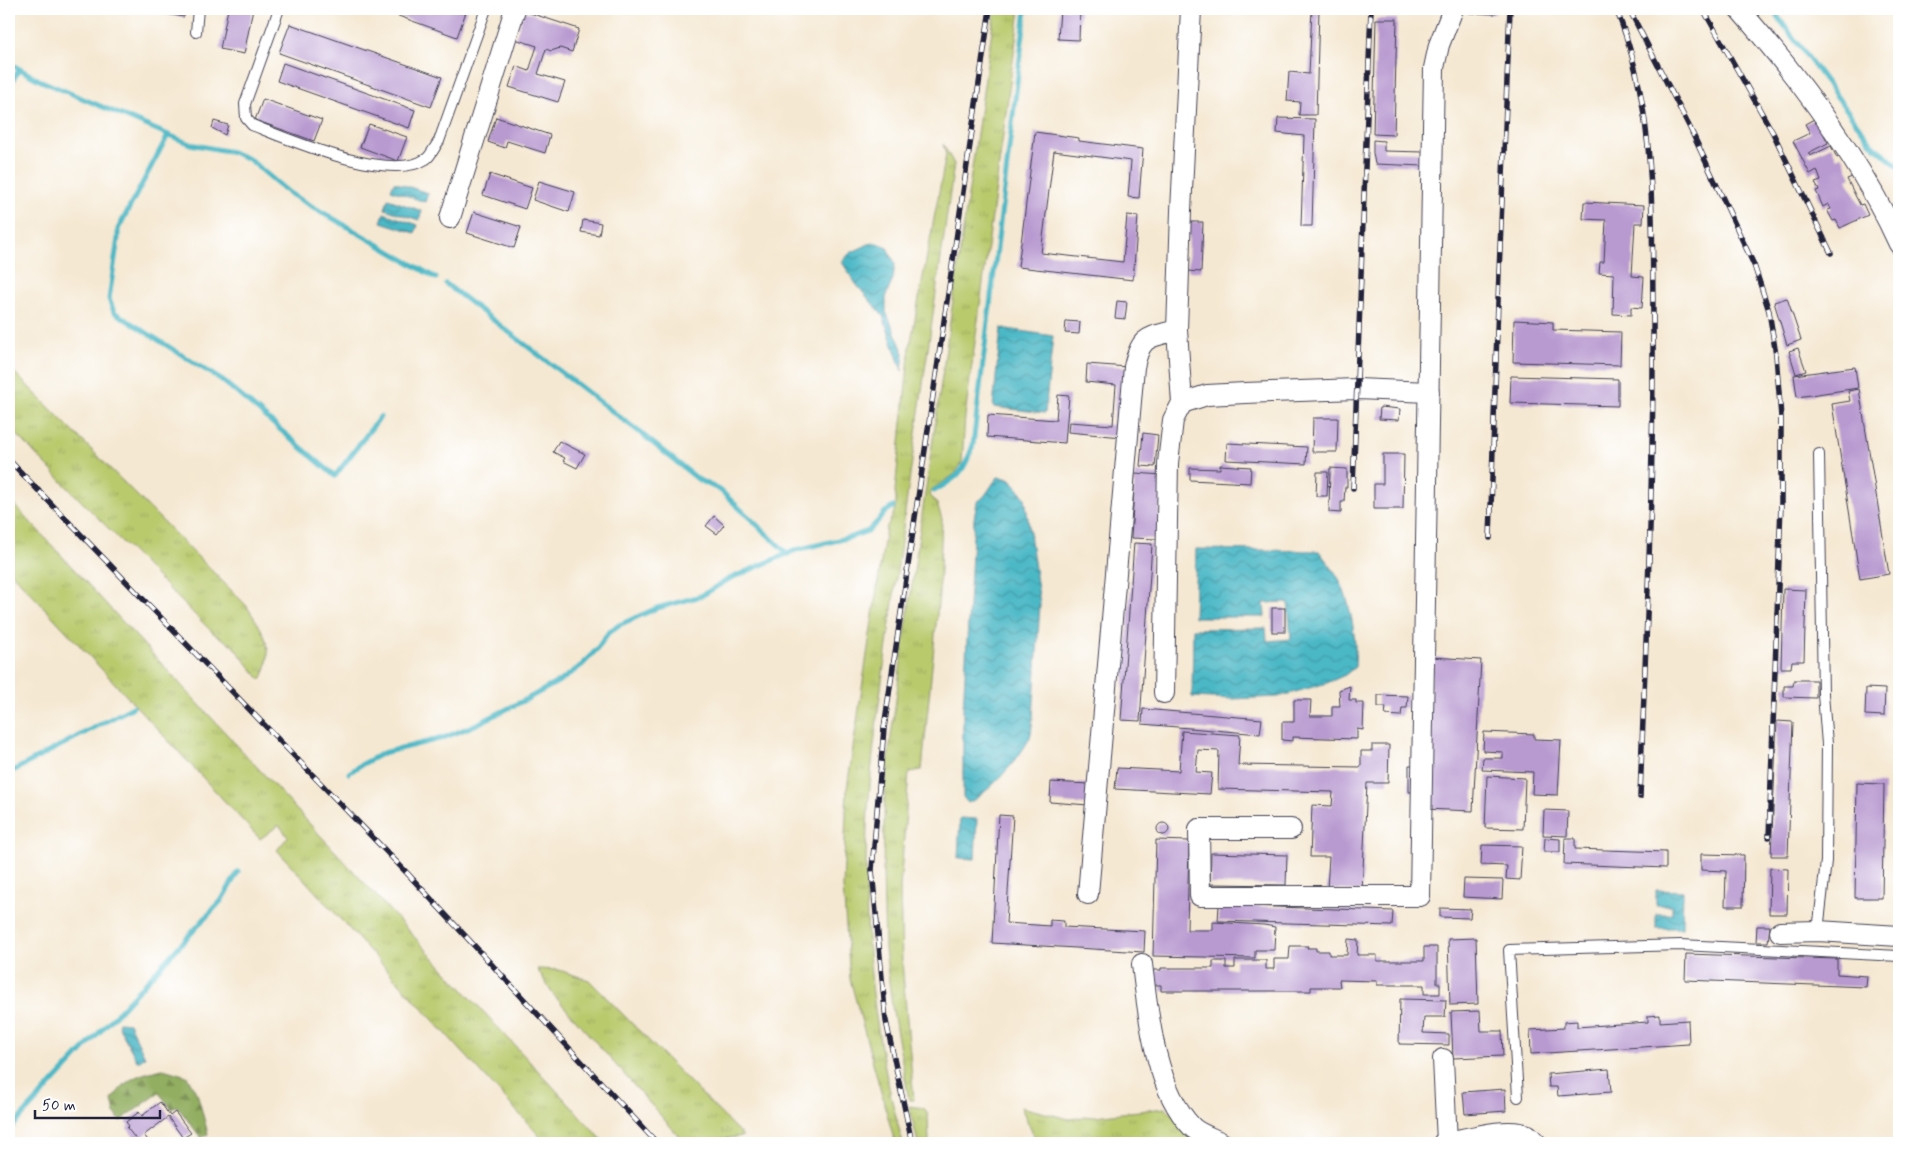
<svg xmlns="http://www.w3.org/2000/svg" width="1908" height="1152" font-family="Mynerve,sans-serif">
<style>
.grass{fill:url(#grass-tufts);stroke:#6e7654}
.forest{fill:url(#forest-firs);stroke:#5a684e}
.water{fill:url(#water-waves);stroke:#366d80}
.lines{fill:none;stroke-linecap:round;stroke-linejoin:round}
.stream{stroke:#4bb8c6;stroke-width:5}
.building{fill:#b89ad0}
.lane-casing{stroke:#424052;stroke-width:12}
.street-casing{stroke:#424052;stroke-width:22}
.lane{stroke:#fff;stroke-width:10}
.street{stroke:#fff;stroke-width:20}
.rail-casing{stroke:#22223b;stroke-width:5.5}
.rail{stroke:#fff;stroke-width:4;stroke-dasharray:11;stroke-linecap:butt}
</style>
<defs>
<pattern id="grass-tufts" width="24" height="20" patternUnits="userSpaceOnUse" patternTransform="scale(1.25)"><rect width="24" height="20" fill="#b9ca6d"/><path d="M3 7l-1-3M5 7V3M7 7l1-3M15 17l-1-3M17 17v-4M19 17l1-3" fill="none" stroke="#9fad5f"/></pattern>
<pattern id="forest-firs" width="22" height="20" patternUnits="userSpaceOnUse" patternTransform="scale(1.25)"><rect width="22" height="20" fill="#92ae60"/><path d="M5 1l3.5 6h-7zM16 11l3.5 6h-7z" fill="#778d50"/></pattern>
<pattern id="water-waves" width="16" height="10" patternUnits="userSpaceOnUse" patternTransform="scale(1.25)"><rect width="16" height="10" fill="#4bb8c6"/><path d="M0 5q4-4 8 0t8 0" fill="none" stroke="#3e95a2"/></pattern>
</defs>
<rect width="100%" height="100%" fill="#fff"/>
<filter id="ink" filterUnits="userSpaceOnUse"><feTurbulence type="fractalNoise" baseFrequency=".02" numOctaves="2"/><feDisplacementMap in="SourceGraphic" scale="10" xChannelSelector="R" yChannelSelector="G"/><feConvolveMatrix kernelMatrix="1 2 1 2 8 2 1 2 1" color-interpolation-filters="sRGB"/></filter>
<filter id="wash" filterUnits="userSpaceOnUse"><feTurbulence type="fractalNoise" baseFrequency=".0096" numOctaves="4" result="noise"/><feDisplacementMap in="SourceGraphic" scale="20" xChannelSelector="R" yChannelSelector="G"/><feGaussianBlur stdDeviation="1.12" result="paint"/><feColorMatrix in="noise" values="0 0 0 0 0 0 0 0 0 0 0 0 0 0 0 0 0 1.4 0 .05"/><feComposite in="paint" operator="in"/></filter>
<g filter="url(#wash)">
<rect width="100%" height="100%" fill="#f5e8d2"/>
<g class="grass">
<polygon points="995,9 1020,9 965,416 962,462 955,474 931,490 930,495 937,504 942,519 939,594 922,770 909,772 900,888 902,962 914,1100 909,1100 892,1006 885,949 883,869 885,783 902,654"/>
<path d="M943,144l11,20c-19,141 -41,282 -59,423 -9,66 -19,131 -25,197 -11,121 0,243 33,359h-8l-45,-164 -7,-92 4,-99 39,-260c8,-13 12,-22 9,-37l15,-145 36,-191z"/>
<path d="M9,367l237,238c17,27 31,42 15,75l-29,-35 -19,-12 -144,-144 -60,-63z"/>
<polygon points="9,499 605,1143 546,1143 277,850 288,837 279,825 260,839 9,570"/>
<polygon points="537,969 559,970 589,980 743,1136 696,1143 685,1143 552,993"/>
<polygon points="909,1106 924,1108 928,1115 929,1143 918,1143"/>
<polygon points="1021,1107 1069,1119 1165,1108 1209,1143 1037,1143"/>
</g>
<path class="forest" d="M163,1069l24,7 11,20 10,38 -7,4 -24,-32 -5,3 -13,-16 -39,28 -5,-8 -3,-13c16,-23 24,-25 51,-31z"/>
<g class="water">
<polygon points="394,182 428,193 425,202 391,190"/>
<polygon points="388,199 422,211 419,220 385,209"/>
<polygon points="384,213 418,225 415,233 381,222"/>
<polygon points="873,242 886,246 895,263 893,279 886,296 886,312 904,353 902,371 883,316 856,284 842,262 850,253"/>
<polygon points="1001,328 1053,336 1045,413 993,407"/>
<path d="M998,477l13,2 14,19 15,106 -7,114c-1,6 -1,13 -3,19 -8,19 -43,58 -62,66l-5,-6v-87l11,-191 3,-17c10,-6 13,-16 21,-25z"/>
<path d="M1196,549l123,2c6,9 15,18 20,28 12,24 18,61 16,88l-10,8 -18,8 -49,14 -45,2 -41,-2 1,-68 73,-1 1,13 24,-2 -3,-37 -24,1 1,14h-71z"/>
<polygon points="960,818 977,819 975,859 958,858"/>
<polygon points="1656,890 1683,891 1682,928 1656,928 1656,914 1672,914 1672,905 1656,905"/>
<polygon points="119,1022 129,1023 145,1057 140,1061 137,1061 118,1025"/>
</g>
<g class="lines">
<g class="stream">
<polyline points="1772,9 1872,144 1899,167"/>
<polyline points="9,63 39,80 190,144 232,152 249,159 289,193 436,278"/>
<polyline points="9,86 19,70"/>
<polyline points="168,135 118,229 118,238 109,299 114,312 223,381 335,476 380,417"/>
<polyline points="446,284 638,431 699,480 720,490 788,554"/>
<path d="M934,491c24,-14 30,-18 39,-46l53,-436"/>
<polyline points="9,773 133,707"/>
<polyline points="349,773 359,766 383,753 443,738 475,725 527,699 563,679 582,665 597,649 608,633 619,625 657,608 701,596 729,579 796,550 851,537 868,531 878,521 885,512 893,507"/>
<polyline points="9,1130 221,901 238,872"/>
</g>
</g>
<g id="blocks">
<g class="building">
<polygon points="135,9 185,9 184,17"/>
<polygon points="228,9 253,9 244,54 220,49"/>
<polygon points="379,9 467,9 457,37"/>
<polygon points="1060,9 1080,9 1079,40 1058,39"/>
<polygon points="1312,9 1319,9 1316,115 1299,115 1300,102 1287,101 1289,72 1309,74"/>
<polygon points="1469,9 1495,9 1495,14 1469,13"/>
<polygon points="524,11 579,29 572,52 560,48 551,51 546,49 538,74 565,82 558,102 509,87 516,66 529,71 537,46 515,39"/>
<polygon points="1376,19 1397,19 1394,135 1373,134"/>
<polygon points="290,24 442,77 431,107 279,53"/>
<polygon points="283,63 415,110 409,128 277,81"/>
<polygon points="263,99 322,120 314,141 255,120"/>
<polygon points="496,117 550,135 545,153 507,141 505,148 488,142"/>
<polygon points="1278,118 1315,119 1312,226 1301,226 1304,136 1277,133"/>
<polygon points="1816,118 1828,143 1808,153 1810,156 1831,146 1837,158 1842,155 1852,177 1847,179 1860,205 1863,204 1868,215 1840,228 1836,220 1833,221 1827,210 1831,209 1828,204 1823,207 1816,191 1819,190 1815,183 1821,181 1817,170 1810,174 1793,141 1810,133 1805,124"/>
<polygon points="214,121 228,125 225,135 212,128"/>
<polygon points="369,124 407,137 398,161 360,147"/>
<polygon points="1035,132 1079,138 1079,141 1143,149 1139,198 1128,197 1131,161 1054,151 1041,253 1123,262 1127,215 1138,216 1133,280 1018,267"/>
<polygon points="1373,140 1384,141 1384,151 1424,152 1424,166 1375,164 1373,153"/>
<polygon points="490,174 532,188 525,209 483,195"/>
<polygon points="539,181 575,192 569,212 533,200"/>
<polygon points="1584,202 1644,205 1643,223 1635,223 1632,276 1644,277 1642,308 1631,307 1631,315 1613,314 1614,274 1599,273 1600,262 1604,262 1606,220 1583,219"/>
<polygon points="474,212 521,227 514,248 467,233"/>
<polygon points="583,220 601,223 599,235 581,232"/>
<polygon points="1189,222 1203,222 1201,272 1188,271"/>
<polygon points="1787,298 1801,340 1787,345 1774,302"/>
<polygon points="1117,301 1127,302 1125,319 1115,318"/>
<polygon points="1514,320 1553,322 1553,330 1621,332 1620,365 1513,362"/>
<polygon points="1066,321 1080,322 1079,334 1065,333"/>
<polygon points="1798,348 1806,371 1796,374 1789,351"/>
<polygon points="1087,364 1128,367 1122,437 1068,432 1069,422 1113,425 1116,385 1086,382"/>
<polygon points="1855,367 1858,388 1797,397 1794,375"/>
<polygon points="1511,376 1618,379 1618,406 1510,403"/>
<polygon points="1859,389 1889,574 1860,579 1832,404 1850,401 1848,391"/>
<polygon points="1058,395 1069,396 1065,443 987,437 988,415 1056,420"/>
<polygon points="1380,407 1400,409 1399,420 1379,419"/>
<polygon points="1313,418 1338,418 1337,452 1312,452"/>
<polygon points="1143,433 1158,435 1155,467 1140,466"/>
<polygon points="559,441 585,454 577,468 563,461 565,458 553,452"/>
<polygon points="1227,443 1307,447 1306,464 1226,460"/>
<polygon points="1383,454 1404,454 1403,509 1374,509 1374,484 1383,484"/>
<polygon points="1220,465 1251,467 1250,483 1190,480 1190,468 1220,469"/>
<polygon points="1330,468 1347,469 1347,487 1345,487 1344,502 1341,502 1341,513 1329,512"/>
<polygon points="1317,472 1328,472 1327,496 1316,496"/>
<polygon points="1135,473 1162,475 1158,539 1131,538"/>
<polygon points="714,516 724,525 717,534 706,526"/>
<polygon points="1134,543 1152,544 1140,721 1121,720"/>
<polygon points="1783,589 1806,590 1804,661 1792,661 1791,668 1781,668"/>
<rect x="1272" y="608" width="13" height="24"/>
<polygon points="1432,657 1481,660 1473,811 1425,809"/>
<polygon points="1794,680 1816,680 1816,698 1784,697 1784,686 1793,686"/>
<polygon points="1350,686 1349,700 1356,700 1356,703 1364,703 1363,730 1357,729 1357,739 1293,737 1293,741 1282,740 1282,722 1294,722 1294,700 1311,700 1310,716 1332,716 1332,706 1340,706 1339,690"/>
<polygon points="1866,688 1885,689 1884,716 1865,715"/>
<polygon points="1378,695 1408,696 1407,708 1402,708 1401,716 1385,715 1386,707 1378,707"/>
<polygon points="1143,709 1262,719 1260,734 1142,724"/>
<polygon points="1777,721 1793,722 1788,856 1771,856"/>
<polygon points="1182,731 1240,735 1238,765 1361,767 1361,751 1372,751 1372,745 1389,745 1388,783 1367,783 1362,891 1327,889 1329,857 1310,857 1312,805 1332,806 1333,792 1218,789 1219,751 1198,750 1196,772 1212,773 1210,794 1115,789 1117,768 1179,771"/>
<polygon points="1484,732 1534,734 1534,739 1561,740 1558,795 1532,794 1533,772 1482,770 1483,758 1503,758 1503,752 1483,751"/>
<polygon points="1409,765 1422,765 1421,792 1409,792"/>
<polygon points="1487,776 1525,778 1523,829 1485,828"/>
<polygon points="1051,782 1090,784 1088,805 1050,802"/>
<polygon points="1857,783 1884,784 1882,898 1855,898"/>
<polygon points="1544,810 1568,811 1567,836 1543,835"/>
<polygon points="999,815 1013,816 1006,923 1050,926 1050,920 1064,921 1064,927 1145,931 1144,952 992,943"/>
<circle cx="1163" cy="829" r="6"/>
<polygon points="1545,838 1560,839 1560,852 1544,852"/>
<polygon points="1565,838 1575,838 1575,849 1666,852 1666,868 1564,864"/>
<polygon points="1156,840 1189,841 1187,930 1213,930 1213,922 1264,925 1275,927 1274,950 1255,950 1255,958 1153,956"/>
<polygon points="1482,845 1522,846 1520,880 1506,879 1507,866 1481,865"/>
<polygon points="1211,853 1287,855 1286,885 1210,884"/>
<polygon points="1701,854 1744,855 1743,906 1725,906 1726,871 1701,870"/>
<polygon points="1770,868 1788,869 1787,914 1769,914"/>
<polygon points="1464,879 1503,880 1502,899 1463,897"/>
<polygon points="1219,905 1393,911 1392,926 1218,921"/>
<polygon points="1440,908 1471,909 1470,918 1440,917"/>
<polygon points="1757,926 1770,926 1768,942 1756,942"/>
<polygon points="1476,938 1478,1004 1450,1005 1448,939"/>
<polygon points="1348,939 1358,940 1357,955 1377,955 1377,961 1424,961 1424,947 1437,947 1437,983 1440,983 1440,994 1424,994 1424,985 1377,985 1377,981 1339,980 1340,987 1311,987 1311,991 1161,991 1161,985 1151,985 1151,970 1161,970 1161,968 1213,968 1213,961 1226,961 1226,968 1235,968 1235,960 1266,960 1266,969 1274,969 1274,959 1289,959 1290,946 1308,946 1307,948 1316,948 1316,951 1329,951 1329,955 1347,955"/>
<polygon points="1686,954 1837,959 1837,974 1867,976 1866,987 1685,980"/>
<polygon points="1400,999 1446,1000 1445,1017 1424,1017 1423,1033 1449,1034 1449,1045 1399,1044"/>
<polygon points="1480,1011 1481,1031 1502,1031 1503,1056 1453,1058 1451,1012"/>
<polygon points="1660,1015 1660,1022 1688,1020 1689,1044 1531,1054 1530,1030 1564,1028 1564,1022 1577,1021 1577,1027 1648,1022 1648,1016"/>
<polygon points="1609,1069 1611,1092 1558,1096 1557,1087 1549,1087 1548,1074"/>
<polygon points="1505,1089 1506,1111 1465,1114 1463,1092"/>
<polygon points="160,1102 170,1116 175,1112 191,1133 183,1138 168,1117 144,1135 150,1143 139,1143 127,1128 129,1126 126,1122 139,1112 142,1116"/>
</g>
</g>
</g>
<g filter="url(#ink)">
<use href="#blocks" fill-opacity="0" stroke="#424052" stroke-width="1"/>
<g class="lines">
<defs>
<g id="lane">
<path d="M279,9l-34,95 1,14 6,7c38,15 137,58 174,34 5,-3 9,-13 13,-18l47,-132"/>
<polyline points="196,32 198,9"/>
<polyline points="1818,931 1826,861 1827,744 1823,694 1819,454"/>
<polyline points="1518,1097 1509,950 1681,945 1899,956"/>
</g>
<g id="street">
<path d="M1739,9c61,70 122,151 160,235"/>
<polyline points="450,218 515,9"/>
<polyline points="1182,403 1207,395 1245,393 1357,389 1429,392"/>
<polyline points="1164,693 1168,463 1173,420 1182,403 1177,330 1181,211 1191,9"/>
<polyline points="1291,829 1199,829 1200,896 1420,896 1434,68 1439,45 1453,9"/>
<path d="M1088,894l46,-527c7,-32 14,-29 43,-37"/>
<polyline points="1780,932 1818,931 1899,936"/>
<path d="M1142,964c6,50 13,125 50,163 7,7 21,11 30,16"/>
<polyline points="1443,1059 1447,1142"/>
<path d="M1443,1143c23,-4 63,-17 85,-8 3,2 5,5 8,8"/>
</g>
</defs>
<use href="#lane" class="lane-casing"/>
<use href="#street" class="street-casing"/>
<use href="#lane" class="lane"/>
<use href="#street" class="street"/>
<defs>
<g id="rail">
<path d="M1616,9c40,97 36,203 37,306 1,161 -7,322 -13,482"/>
<polyline points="1629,9 1690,128 1754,265 1769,311 1776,355 1781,417 1781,504 1769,837"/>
<polyline points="1703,9 1773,133 1831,253"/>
<polyline points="9,460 407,873 657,1143"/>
<polyline points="1353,488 1371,9"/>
<polyline points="1490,538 1499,272 1510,9"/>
<polyline points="912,1143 886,1021 872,870 884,728 990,9"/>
</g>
</defs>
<use href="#rail" class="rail-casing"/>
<use href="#rail" class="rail"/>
</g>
</g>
<rect width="1908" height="1152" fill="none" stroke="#fff" stroke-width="30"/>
<path d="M35 1110v8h125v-8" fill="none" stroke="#22223b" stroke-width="2.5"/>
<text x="42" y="1110" font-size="15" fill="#22223b" stroke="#ffffff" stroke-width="4" paint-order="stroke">50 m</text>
</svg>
